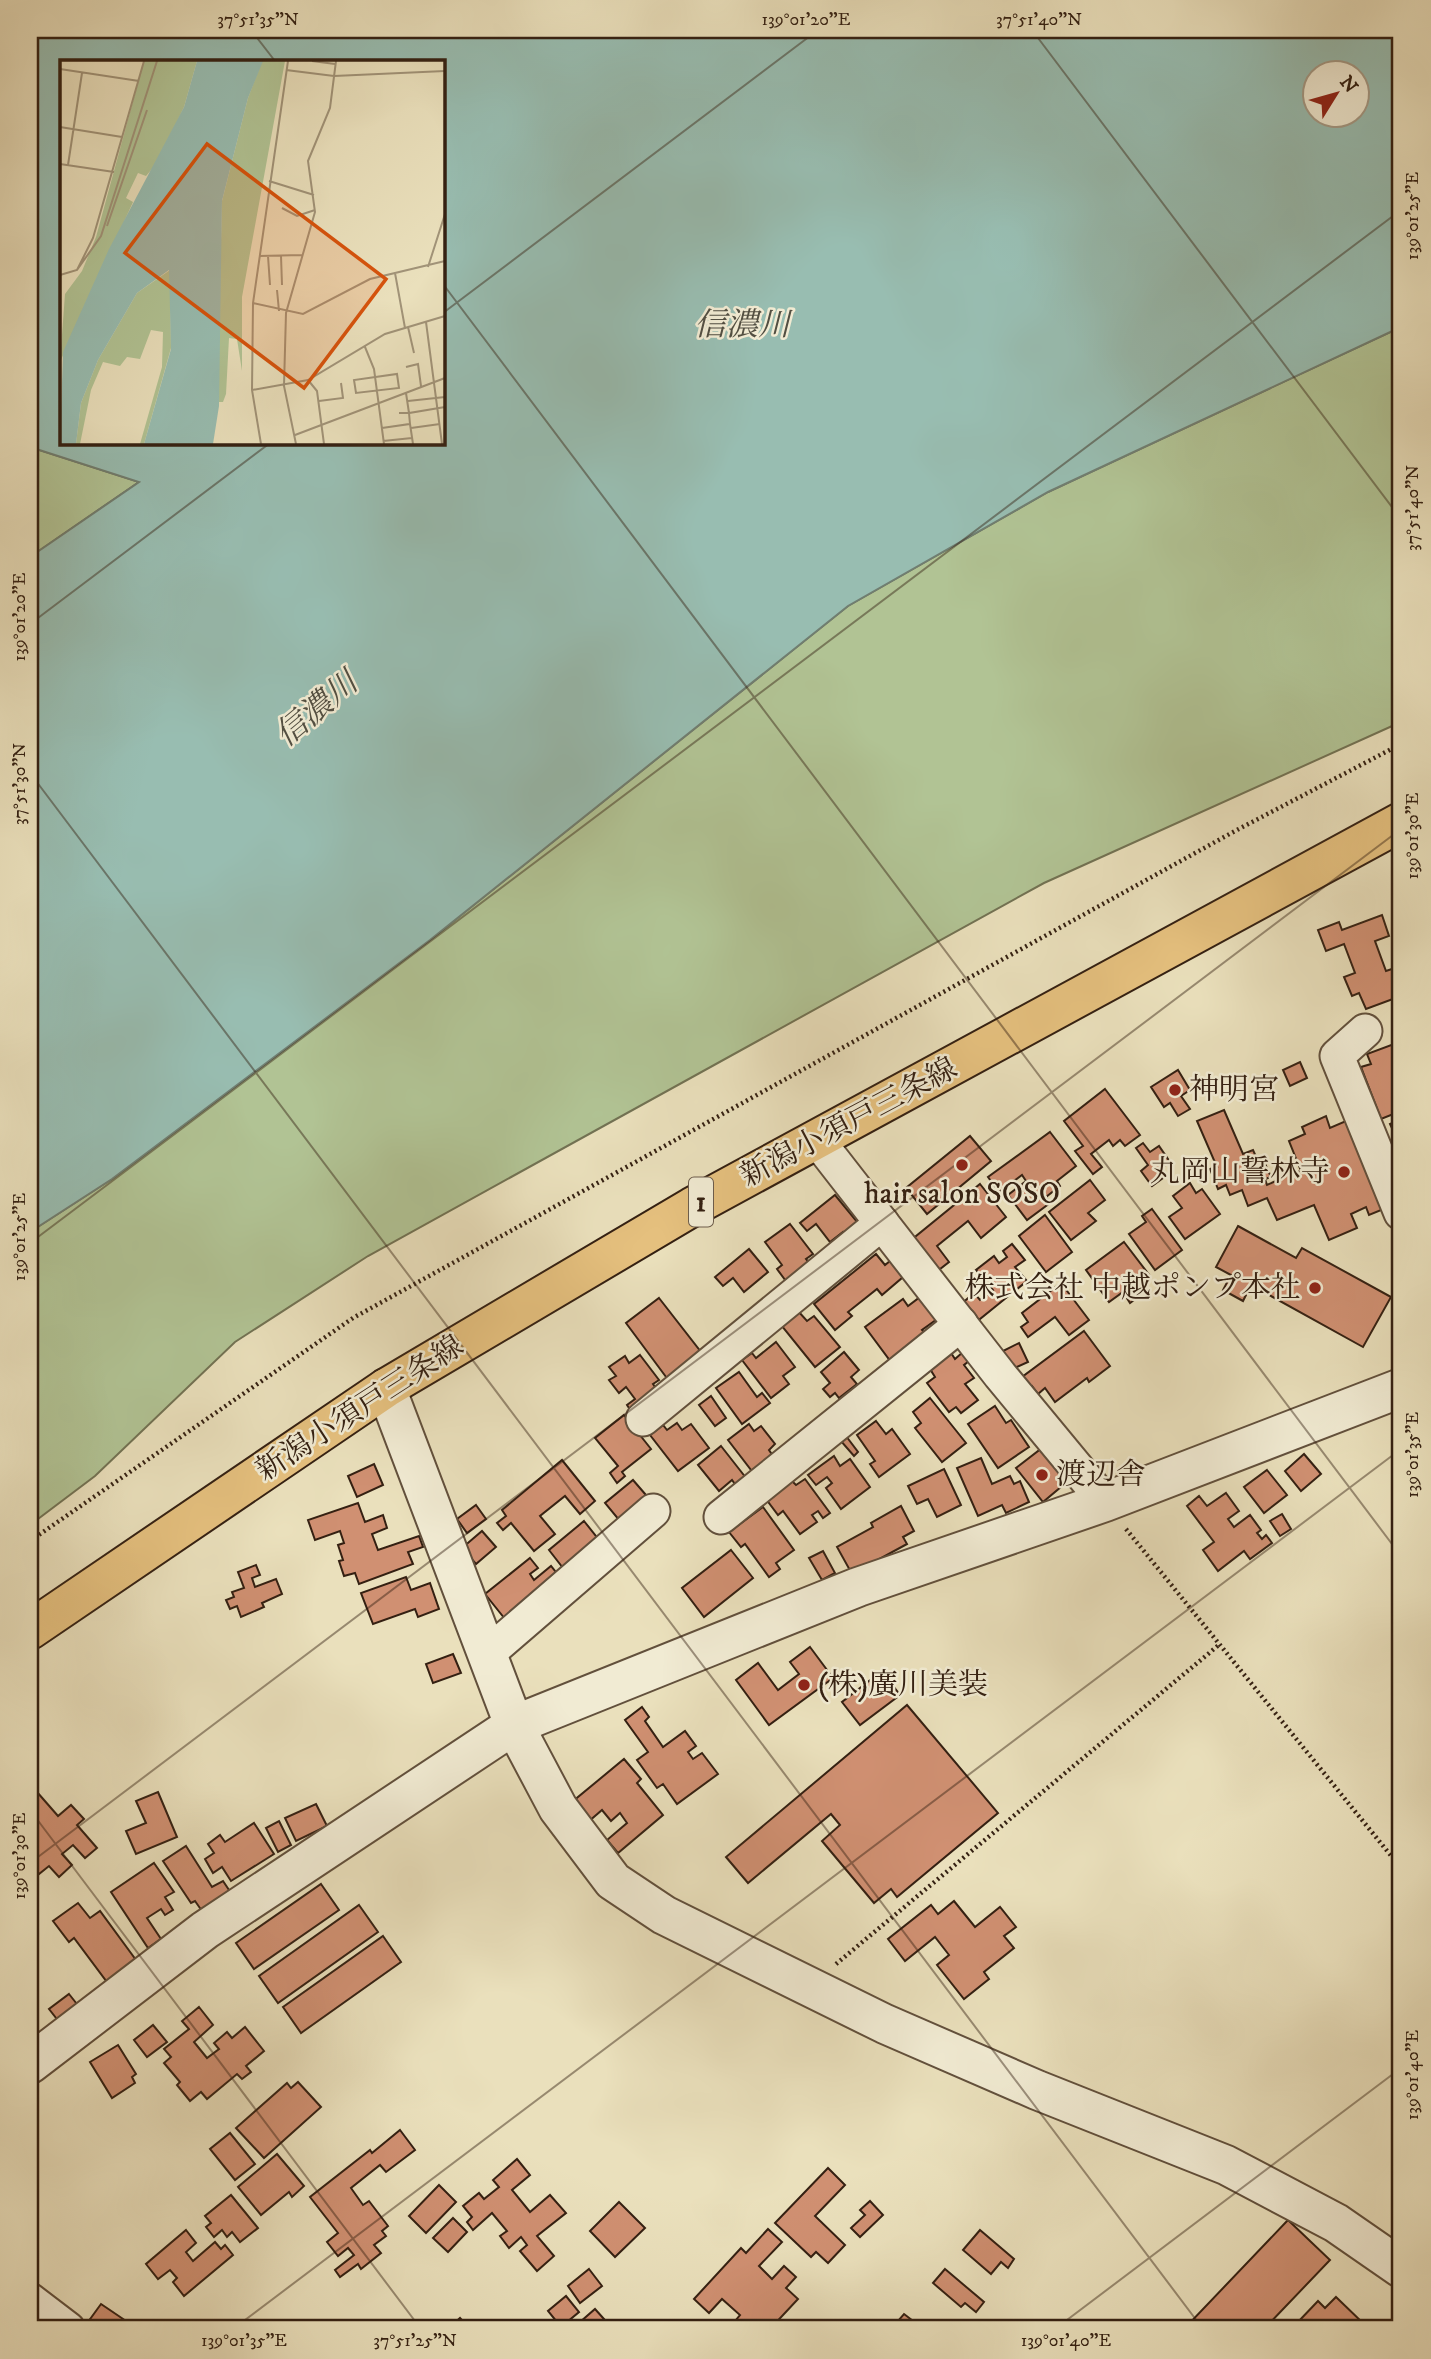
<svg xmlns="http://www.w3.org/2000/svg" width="1431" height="2359" font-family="'IM FELL DW Pica','Noto Serif JP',serif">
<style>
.green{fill:#b1c394;stroke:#727253;stroke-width:2}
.water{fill:#98bdb1;stroke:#707e71;stroke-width:2;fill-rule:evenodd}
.building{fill:#d09072;stroke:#342012;stroke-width:2}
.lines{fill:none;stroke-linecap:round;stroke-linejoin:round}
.minor-casing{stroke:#62503c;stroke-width:37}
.tertiary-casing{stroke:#62503c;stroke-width:42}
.primary-casing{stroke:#342012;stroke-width:42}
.path{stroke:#342012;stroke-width:4.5;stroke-dasharray:2 3.5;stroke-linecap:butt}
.minor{stroke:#f1ebd3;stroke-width:33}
.tertiary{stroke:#f1ebd3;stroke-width:38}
.primary{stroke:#e5c07e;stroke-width:38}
.ticks{fill:none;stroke:#342012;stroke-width:2;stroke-opacity:0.45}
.poi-dot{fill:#8f2418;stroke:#f1ebd3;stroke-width:2.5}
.labels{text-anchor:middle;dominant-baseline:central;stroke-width:5;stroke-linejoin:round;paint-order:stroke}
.shield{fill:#f1ebd3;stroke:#6d5d4c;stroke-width:2}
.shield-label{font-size:28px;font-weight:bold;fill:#342012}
.poi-label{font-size:30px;fill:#342012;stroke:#f1ebd3;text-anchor:start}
.street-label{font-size:30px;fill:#342012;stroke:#f1ebd3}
.water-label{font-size:32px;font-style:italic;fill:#524f42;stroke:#f1ebd3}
.inset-road{fill:none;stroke:#a19378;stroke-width:2}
.view{fill:#d6530d;fill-opacity:0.15;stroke:#d6530d;stroke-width:3.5}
.inset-edge{fill:none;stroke:#342012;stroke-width:3.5}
.neatline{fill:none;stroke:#342012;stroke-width:2.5}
.ticks-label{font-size:18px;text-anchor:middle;fill:#342012}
</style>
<rect width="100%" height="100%" fill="#eae0bc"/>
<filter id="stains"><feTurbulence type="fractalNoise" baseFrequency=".00286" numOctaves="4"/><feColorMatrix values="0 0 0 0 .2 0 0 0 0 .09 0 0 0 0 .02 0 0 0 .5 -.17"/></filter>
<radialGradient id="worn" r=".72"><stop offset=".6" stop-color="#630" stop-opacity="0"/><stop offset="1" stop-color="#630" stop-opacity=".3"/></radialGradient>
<g class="green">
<polygon points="1401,327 1401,722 1044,883 368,1256 235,1342 95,1476 30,1525 30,1232 112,1179 430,940 848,606 1048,492"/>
<polygon points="30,447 139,482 30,557"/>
</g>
<path class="water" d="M30,30h1371v297l-353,165 -200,114 -418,334 -318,239 -82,53v-675l109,-75 -109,-35zM443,61v382h-382v-382zM1316,74h42v42h-42z"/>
<g class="building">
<polygon points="1382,915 1389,936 1375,941 1386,971 1401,966 1401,996 1366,1009 1359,993 1352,996 1344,977 1355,973 1344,944 1326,951 1318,930 1339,922 1342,930"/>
<polygon points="1394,1044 1401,1062 1401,1111 1381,1119 1361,1067 1371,1064 1367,1054"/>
<polygon points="1300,1062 1307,1078 1290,1086 1283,1070"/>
<polygon points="1178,1070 1190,1090 1181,1096 1190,1109 1178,1116 1170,1103 1164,1107 1151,1087"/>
<polygon points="1105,1089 1140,1135 1125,1146 1120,1140 1113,1146 1109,1140 1091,1154 1102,1167 1093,1174 1075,1151 1083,1146 1064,1121"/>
<polygon points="1224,1110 1243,1154 1253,1150 1258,1161 1263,1159 1271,1177 1265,1179 1267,1185 1278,1180 1276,1173 1291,1166 1294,1173 1301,1171 1289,1141 1305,1134 1302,1127 1326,1116 1330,1128 1346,1121 1391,1206 1369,1215 1366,1207 1351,1214 1357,1228 1329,1240 1314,1205 1277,1220 1267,1198 1248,1206 1242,1190 1230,1195 1226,1185 1218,1189 1210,1169 1217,1167 1197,1121"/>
<polygon points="1401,1119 1401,1140 1398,1141 1390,1124"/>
<polygon points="1050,1132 1076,1166 1057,1181 1060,1186 1046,1197 1050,1203 1027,1220 1008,1195 1026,1181 1022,1175 999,1192 988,1177"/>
<polygon points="970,1136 991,1161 927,1214 906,1188"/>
<polygon points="1143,1143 1150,1152 1159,1146 1170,1162 1161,1168 1167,1175 1152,1186 1141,1171 1148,1165 1136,1148"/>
<polygon points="1090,1180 1105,1200 1088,1213 1096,1221 1071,1240 1049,1212"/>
<polygon points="1190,1183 1196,1193 1202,1189 1220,1214 1185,1239 1169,1217 1182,1208 1173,1196"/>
<polygon points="980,1184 1006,1217 981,1238 968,1221 937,1246 949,1262 935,1273 910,1241"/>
<polygon points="835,1195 863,1229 849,1240 843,1232 830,1242 816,1224 807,1231 800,1223"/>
<polygon points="1152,1209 1182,1250 1155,1270 1129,1234 1146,1222 1142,1216"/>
<polygon points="1045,1215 1072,1252 1046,1272 1019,1236"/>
<polygon points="790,1224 813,1254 806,1259 811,1265 791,1288 777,1269 782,1265 765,1242"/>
<polygon points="1238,1226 1296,1258 1302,1248 1391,1297 1363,1347 1251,1285 1243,1301 1223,1290 1231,1275 1216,1267"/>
<polygon points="1124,1242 1150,1276 1141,1283 1147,1290 1130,1303 1123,1292 1109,1302 1086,1270"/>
<polygon points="1012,1244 1025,1260 1015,1267 1027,1281 975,1323 960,1305 974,1293 980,1300 993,1290 976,1270 994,1256 999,1263 1007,1257 1003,1251"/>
<polygon points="749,1249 768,1272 744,1292 733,1278 723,1286 715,1277"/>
<polygon points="876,1254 885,1265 890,1261 903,1277 882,1295 877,1289 848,1312 852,1316 835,1330 814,1304"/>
<polygon points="1061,1283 1089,1320 1069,1335 1055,1317 1028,1337 1021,1327 1028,1322 1022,1313"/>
<polygon points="924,1294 940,1317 922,1330 930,1339 894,1366 865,1327 903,1299 908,1306"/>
<polygon points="659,1298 701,1352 672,1385 626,1323"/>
<polygon points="798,1311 807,1321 814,1316 840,1347 815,1367 781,1325"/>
<polygon points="1084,1331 1110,1366 1089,1382 1087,1378 1055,1402 1045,1388 1038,1394 1032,1386 1026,1390 1018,1380"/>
<polygon points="776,1342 795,1367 783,1376 789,1384 771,1398 742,1360 752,1353 756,1358"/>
<polygon points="1019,1343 1028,1362 1010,1370 1001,1352"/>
<polygon points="844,1352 859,1370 851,1377 857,1384 839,1398 835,1393 830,1397 823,1389 830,1383 821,1372"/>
<polygon points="963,1352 969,1361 964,1365 974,1378 965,1384 978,1400 961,1413 956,1407 949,1412 927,1383 935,1377 930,1369 951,1353 955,1359"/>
<polygon points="640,1355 659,1380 653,1384 662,1397 635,1417 627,1405 635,1399 626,1387 619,1393 609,1380 616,1376 609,1367 625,1356 629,1363"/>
<polygon points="739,1372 757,1397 762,1393 770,1403 742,1424 716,1388"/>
<polygon points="711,1396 726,1418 715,1426 699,1405"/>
<polygon points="930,1398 966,1443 942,1462 915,1428 921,1423 913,1412"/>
<polygon points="995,1406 1006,1423 1011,1420 1029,1447 998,1468 968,1424"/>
<polygon points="624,1415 651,1449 622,1472 625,1476 617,1483 610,1473 618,1466 595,1438"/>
<polygon points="876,1421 886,1434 892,1429 910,1454 879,1477 870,1464 875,1461 857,1435"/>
<polygon points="677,1423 682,1430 691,1424 709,1448 678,1471 650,1435 663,1425 667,1430"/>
<polygon points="749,1424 754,1431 761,1426 775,1444 769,1450 778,1463 758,1479 728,1440"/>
<polygon points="846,1436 858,1452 854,1456 840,1440"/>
<polygon points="721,1446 750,1483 740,1491 732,1480 719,1491 698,1465"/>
<polygon points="1042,1448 1068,1481 1043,1502 1016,1468"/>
<polygon points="1304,1454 1321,1474 1301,1491 1285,1471"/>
<polygon points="834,1456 840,1466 850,1459 870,1487 841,1509 826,1488 832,1483 827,1477 816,1485 808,1475"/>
<polygon points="981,1458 992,1484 1010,1476 1014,1484 1020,1481 1029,1502 1006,1513 1002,1505 978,1516 957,1468"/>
<polygon points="562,1460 595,1501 580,1514 565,1496 540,1516 555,1534 534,1551 511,1523 503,1530 497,1523 506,1516 502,1510"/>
<polygon points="374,1464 383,1485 357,1497 348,1476"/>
<polygon points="944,1469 961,1505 937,1517 928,1499 917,1504 908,1486"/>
<polygon points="1267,1470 1287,1495 1264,1513 1244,1487"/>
<polygon points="805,1479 830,1513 823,1518 818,1511 812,1515 817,1522 800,1534 783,1511 778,1515 766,1499 792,1481 796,1485"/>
<polygon points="633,1480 652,1502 624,1526 605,1503"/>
<polygon points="1226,1493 1239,1511 1228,1519 1234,1527 1250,1515 1261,1530 1257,1533 1262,1539 1266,1535 1272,1543 1250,1559 1244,1551 1218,1571 1203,1550 1214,1542 1187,1506 1199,1496 1207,1506"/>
<polygon points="358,1503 365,1522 383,1515 387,1528 372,1534 378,1550 419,1536 423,1547 408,1552 413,1564 359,1584 355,1573 344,1576 339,1561 343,1560 338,1545 344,1543 340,1531 315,1540 308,1520"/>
<polygon points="476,1505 486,1519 467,1533 457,1519"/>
<polygon points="901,1506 914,1531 903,1537 907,1544 852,1574 837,1547 873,1527 871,1523"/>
<polygon points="763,1507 794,1550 776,1563 780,1569 769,1577 745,1544 741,1547 729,1532"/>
<polygon points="1282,1514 1291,1529 1280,1536 1270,1521"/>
<polygon points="584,1521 603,1545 563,1568 549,1550"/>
<polygon points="482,1531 496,1547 476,1564 462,1548"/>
<polygon points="731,1550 753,1578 704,1617 682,1588"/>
<polygon points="823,1551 835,1573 822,1580 809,1558"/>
<polygon points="530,1558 538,1568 530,1574 534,1580 551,1566 563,1581 505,1619 485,1594"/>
<polygon points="256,1565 260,1575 252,1578 255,1587 276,1579 282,1594 262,1603 264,1607 241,1617 237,1606 230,1609 226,1600 234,1597 232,1592 244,1588 238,1572"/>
<polygon points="406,1577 411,1590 430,1583 439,1609 418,1617 415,1609 373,1624 361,1593"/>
<polygon points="810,1647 833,1678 769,1725 736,1680 758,1663 778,1690 799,1674 790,1662"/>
<polygon points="453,1654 461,1673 433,1683 426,1664"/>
<polygon points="882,1671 900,1695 860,1725 842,1702"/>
<polygon points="907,1705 998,1813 897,1897 891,1889 874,1903 822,1841 840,1825 831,1814 748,1883 726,1857"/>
<polygon points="642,1707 649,1717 645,1721 663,1747 685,1731 696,1746 688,1752 693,1759 702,1753 718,1774 677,1804 663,1784 657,1788 637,1760 648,1752 625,1720"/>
<polygon points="624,1759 641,1779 637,1783 663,1815 618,1853 607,1840 627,1823 620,1813 611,1821 602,1810 588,1822 572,1802"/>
<polygon points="37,1792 58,1816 71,1805 84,1819 77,1825 97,1848 85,1858 73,1845 62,1854 72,1865 59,1877 49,1866 39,1874 30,1863 30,1846 35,1842 30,1836 30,1798"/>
<polygon points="158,1792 177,1837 136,1854 126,1831 146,1823 136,1801"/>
<polygon points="316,1804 327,1826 296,1841 285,1818"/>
<polygon points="279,1821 291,1845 278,1852 266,1828"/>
<polygon points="254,1823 274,1854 231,1881 222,1867 213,1873 205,1859 214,1853 208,1844 220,1835 225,1842"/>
<polygon points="186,1846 212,1887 223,1881 231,1893 202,1911 195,1901 191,1903 163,1861"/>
<polygon points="154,1863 174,1892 165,1897 173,1910 165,1915 161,1909 147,1918 161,1939 148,1948 111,1892"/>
<polygon points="321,1884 339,1910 254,1969 236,1943"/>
<polygon points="954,1901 975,1927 1000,1907 1016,1927 1004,1936 1014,1948 984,1972 989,1979 964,1999 937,1965 949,1955 935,1937 905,1961 888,1939 931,1905 938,1914"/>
<polygon points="78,1903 90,1918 100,1911 136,1960 107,1982 74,1938 69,1942 53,1921"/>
<polygon points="359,1905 378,1932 278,2003 259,1976"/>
<polygon points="383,1936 401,1962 301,2033 283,2007"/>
<polygon points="69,1994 84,2013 64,2028 49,2009"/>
<polygon points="199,2007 213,2025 194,2042 207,2058 219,2049 214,2043 227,2032 232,2038 245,2027 264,2051 246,2066 251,2072 242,2079 237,2074 207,2099 201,2092 190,2101 177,2085 180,2082 164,2063 171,2057 164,2049 189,2029 182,2021"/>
<polygon points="153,2025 167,2042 147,2057 134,2040"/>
<polygon points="118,2045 136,2074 132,2077 135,2083 112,2098 90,2062"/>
<polygon points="298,2082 321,2107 264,2158 236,2128 287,2083 291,2088"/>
<polygon points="400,2130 415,2150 386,2172 380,2165 351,2188 363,2205 369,2201 388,2226 382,2231 386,2236 374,2245 381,2253 361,2269 358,2264 340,2277 335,2270 354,2255 348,2248 338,2256 327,2242 338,2233 310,2197 370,2150 372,2153"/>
<polygon points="230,2133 255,2164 235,2180 210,2149"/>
<polygon points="277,2154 304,2186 292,2197 289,2192 261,2215 238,2187"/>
<polygon points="517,2159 530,2175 512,2190 530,2212 550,2195 566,2213 537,2236 554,2256 537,2271 520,2251 527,2245 521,2237 509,2248 500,2236 507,2231 492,2213 473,2230 467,2222 472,2217 463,2206 479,2193 484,2199 499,2187 493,2180"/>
<polygon points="828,2168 845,2185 815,2216 845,2245 828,2263 816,2252 811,2257 775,2223"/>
<polygon points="439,2185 456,2202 426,2233 409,2216"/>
<polygon points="231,2195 258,2228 240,2242 232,2232 227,2237 222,2230 214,2237 206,2227 211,2223 205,2216"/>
<polygon points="870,2201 883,2215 860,2237 851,2228 865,2215 860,2210"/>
<polygon points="619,2202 645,2228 615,2257 590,2231"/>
<polygon points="453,2218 467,2232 448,2252 433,2238"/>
<polygon points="1288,2220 1330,2260 1264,2329 1184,2329"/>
<polygon points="768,2229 782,2242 759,2266 772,2279 784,2266 796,2277 786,2288 798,2299 770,2329 762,2329 757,2325 753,2329 746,2329 736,2320 740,2315 722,2299 709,2313 694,2299 741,2248 746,2253"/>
<polygon points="186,2230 196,2243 186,2252 193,2261 215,2242 221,2249 225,2245 233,2255 184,2296 173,2282 177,2278 170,2270 158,2279 146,2264"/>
<polygon points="980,2230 1014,2259 1008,2268 1001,2262 991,2274 963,2250"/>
<polygon points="589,2269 602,2286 580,2303 568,2286"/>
<polygon points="945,2269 984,2302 976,2312 965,2303 961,2307 933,2283"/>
<polygon points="566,2296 579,2312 561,2327 548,2311"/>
<polygon points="1336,2297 1365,2325 1361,2329 1304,2329 1297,2323 1318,2301 1325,2308"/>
<polygon points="101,2304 129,2323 125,2329 99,2329 88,2322"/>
<polygon points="595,2309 613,2329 572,2329"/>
<polygon points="904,2314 921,2327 919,2329 891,2329"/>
<polygon points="460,2318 470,2329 448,2329"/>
</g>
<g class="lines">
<defs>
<g id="minor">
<polyline points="1365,1031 1337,1056 1401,1213"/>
<polyline points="818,1141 1000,1375 1105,1502"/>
<polyline points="643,1419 882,1223"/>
<polyline points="721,1517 961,1324"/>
<polyline points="486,1655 653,1511"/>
<polyline points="30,2300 68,2329"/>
</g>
<g id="tertiary">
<polyline points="386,1388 514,1725 558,1808 613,1881 664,1915 885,2024 1037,2090 1226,2165 1336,2223 1401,2268"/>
<polyline points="30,2064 205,1930 514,1725 858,1587 1105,1502 1401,1388"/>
</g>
<polyline id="primary" points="30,1630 386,1388 692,1207 1401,822"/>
</defs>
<use href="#minor" class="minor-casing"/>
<use href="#tertiary" class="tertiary-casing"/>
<use href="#primary" class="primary-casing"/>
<g class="path">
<polyline points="1126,1529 1401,1868"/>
<polyline points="30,1541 353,1318 1235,831 1401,744"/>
<polyline points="836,1964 1220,1644"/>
</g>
<use href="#minor" class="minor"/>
<use href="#tertiary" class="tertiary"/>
<use href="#primary" class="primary"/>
</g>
<path class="ticks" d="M251,30l24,31M1032,30l369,489M443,284l958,1272M443,313l375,-283M30,624l240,-181M30,773l1173,1556M30,1243l1371,-1033M30,1810l391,519M30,1863l1371,-1034M233,2329l1168,-880M1055,2329l346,-261"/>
<g class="poi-dot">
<circle cx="1175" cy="1090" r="7"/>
<circle cx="962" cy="1165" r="7"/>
<circle cx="1344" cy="1172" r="7"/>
<circle cx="1315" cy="1288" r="7"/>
<circle cx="1042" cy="1475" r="7"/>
<circle cx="804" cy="1685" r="7"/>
</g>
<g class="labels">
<rect class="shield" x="689" y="1177.5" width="24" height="49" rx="5"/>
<g class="shield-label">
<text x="701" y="1202">1</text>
</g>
<g class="poi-label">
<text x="1189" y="1090">神明宮</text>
<text x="1330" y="1172" text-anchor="end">丸岡山誓林寺</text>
<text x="962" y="1194" text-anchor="middle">hair salon SOSO</text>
<text x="1301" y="1288" text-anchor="end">株式会社 中越ポンプ本社</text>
<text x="1056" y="1475">渡辺舎</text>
<text x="818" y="1685">(株)廣川美装</text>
</g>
<g class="street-label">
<text transform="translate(849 1123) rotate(-28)">新潟小須戸三条線</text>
<text transform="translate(360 1409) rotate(-33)">新潟小須戸三条線</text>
</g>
<g class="water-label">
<text x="742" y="326">信濃川</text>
<text transform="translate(317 710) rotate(-40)">信濃川</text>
</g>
</g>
<g transform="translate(60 60)">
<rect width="385" height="385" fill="#eae0bc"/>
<path d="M84,1h53l-13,46 -27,56 -11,13 -8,-3 -12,25 7,4 -73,160 5,-68 17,-23 14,-34zM202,1h23l-43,236v74l-5,-32 -8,-1 -3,56 -3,8h-6l5,-201 26,-103zM110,210l1,78 -27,96h-4l22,-77 1,-35 -12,-2 -11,29 -13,-2 -7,9 -17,-4 -12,28 -11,54h-4l5,-41 17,-43 39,-67z" fill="#b1c394"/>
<path d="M137,1h66l-15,37 -26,103 -3,205 -6,38h-69l27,-95 -2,-79 -32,23 -39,67 -17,43 -5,41h-16l3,-92 46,-103 75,-142z" fill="#98bdb1"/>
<path class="inset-road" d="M252,1l23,3M0,9l79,12M226,10l48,6 111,-5M0,67l62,10M0,104l54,8M8,105l14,-92M209,121l45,14M222,148l15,8 18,-6M47,166l40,-116M199,196l43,-1M208,196l2,29M221,196l1,29M368,207l17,-53M17,210l24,-34 56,-175M335,213l10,55M0,215l17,-5 16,-32 51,-177M217,230l2,21M193,243l50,11 67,-35 75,-18M366,262l16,122M348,267l6,26M305,287l9,22 10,75M346,307l12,-3 3,22M337,314l2,14 -43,5 -2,-13zM248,320l9,11 7,53M192,330l56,-10 77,-46 60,-18M346,333l3,20 36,-6M259,341l24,-3 -2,-15M348,341l37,-4M339,353h10l1,11M322,368l28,-4 3,20M351,368l29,-4M235,375l150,-57M323,381l29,-3M201,384l-9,-54 1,-87 35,-242M236,384l-12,-58 2,-73 29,-101 -7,-51 22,-53 6,-47"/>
<path class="view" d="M147,84l179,135 -82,109 -179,-135z"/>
<rect width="385" height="385" class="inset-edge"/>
</g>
<rect width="1431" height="2359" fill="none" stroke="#eae0bc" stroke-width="77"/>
<g transform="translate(1336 94) rotate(53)"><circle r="33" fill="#f1ebd3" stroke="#a59a86" stroke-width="2"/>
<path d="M0-5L12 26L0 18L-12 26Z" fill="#8f2418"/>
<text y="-10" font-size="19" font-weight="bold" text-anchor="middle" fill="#342012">N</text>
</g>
<rect x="38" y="38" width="1354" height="2282" class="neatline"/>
<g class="ticks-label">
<text x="258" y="25">37°51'35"N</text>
<text x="806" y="25">139°01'20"E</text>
<text x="1039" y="25">37°51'40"N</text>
<text transform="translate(1412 216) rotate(-90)" y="6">139°01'25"E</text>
<text transform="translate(1412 508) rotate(-90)" y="6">37°51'40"N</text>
<text transform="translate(19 617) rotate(-90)" y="6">139°01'20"E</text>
<text transform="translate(19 784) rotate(-90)" y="6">37°51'30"N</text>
<text transform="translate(1412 836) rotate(-90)" y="6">139°01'30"E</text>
<text transform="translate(19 1237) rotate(-90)" y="6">139°01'25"E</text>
<text transform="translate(1412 1455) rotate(-90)" y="6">139°01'35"E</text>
<text transform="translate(19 1856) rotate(-90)" y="6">139°01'30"E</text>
<text transform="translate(1412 2075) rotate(-90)" y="6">139°01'40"E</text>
<text x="244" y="2346">139°01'35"E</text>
<text x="415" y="2346">37°51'25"N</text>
<text x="1066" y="2346">139°01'40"E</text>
</g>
<rect width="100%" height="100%" filter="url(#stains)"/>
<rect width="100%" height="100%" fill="url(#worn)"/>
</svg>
